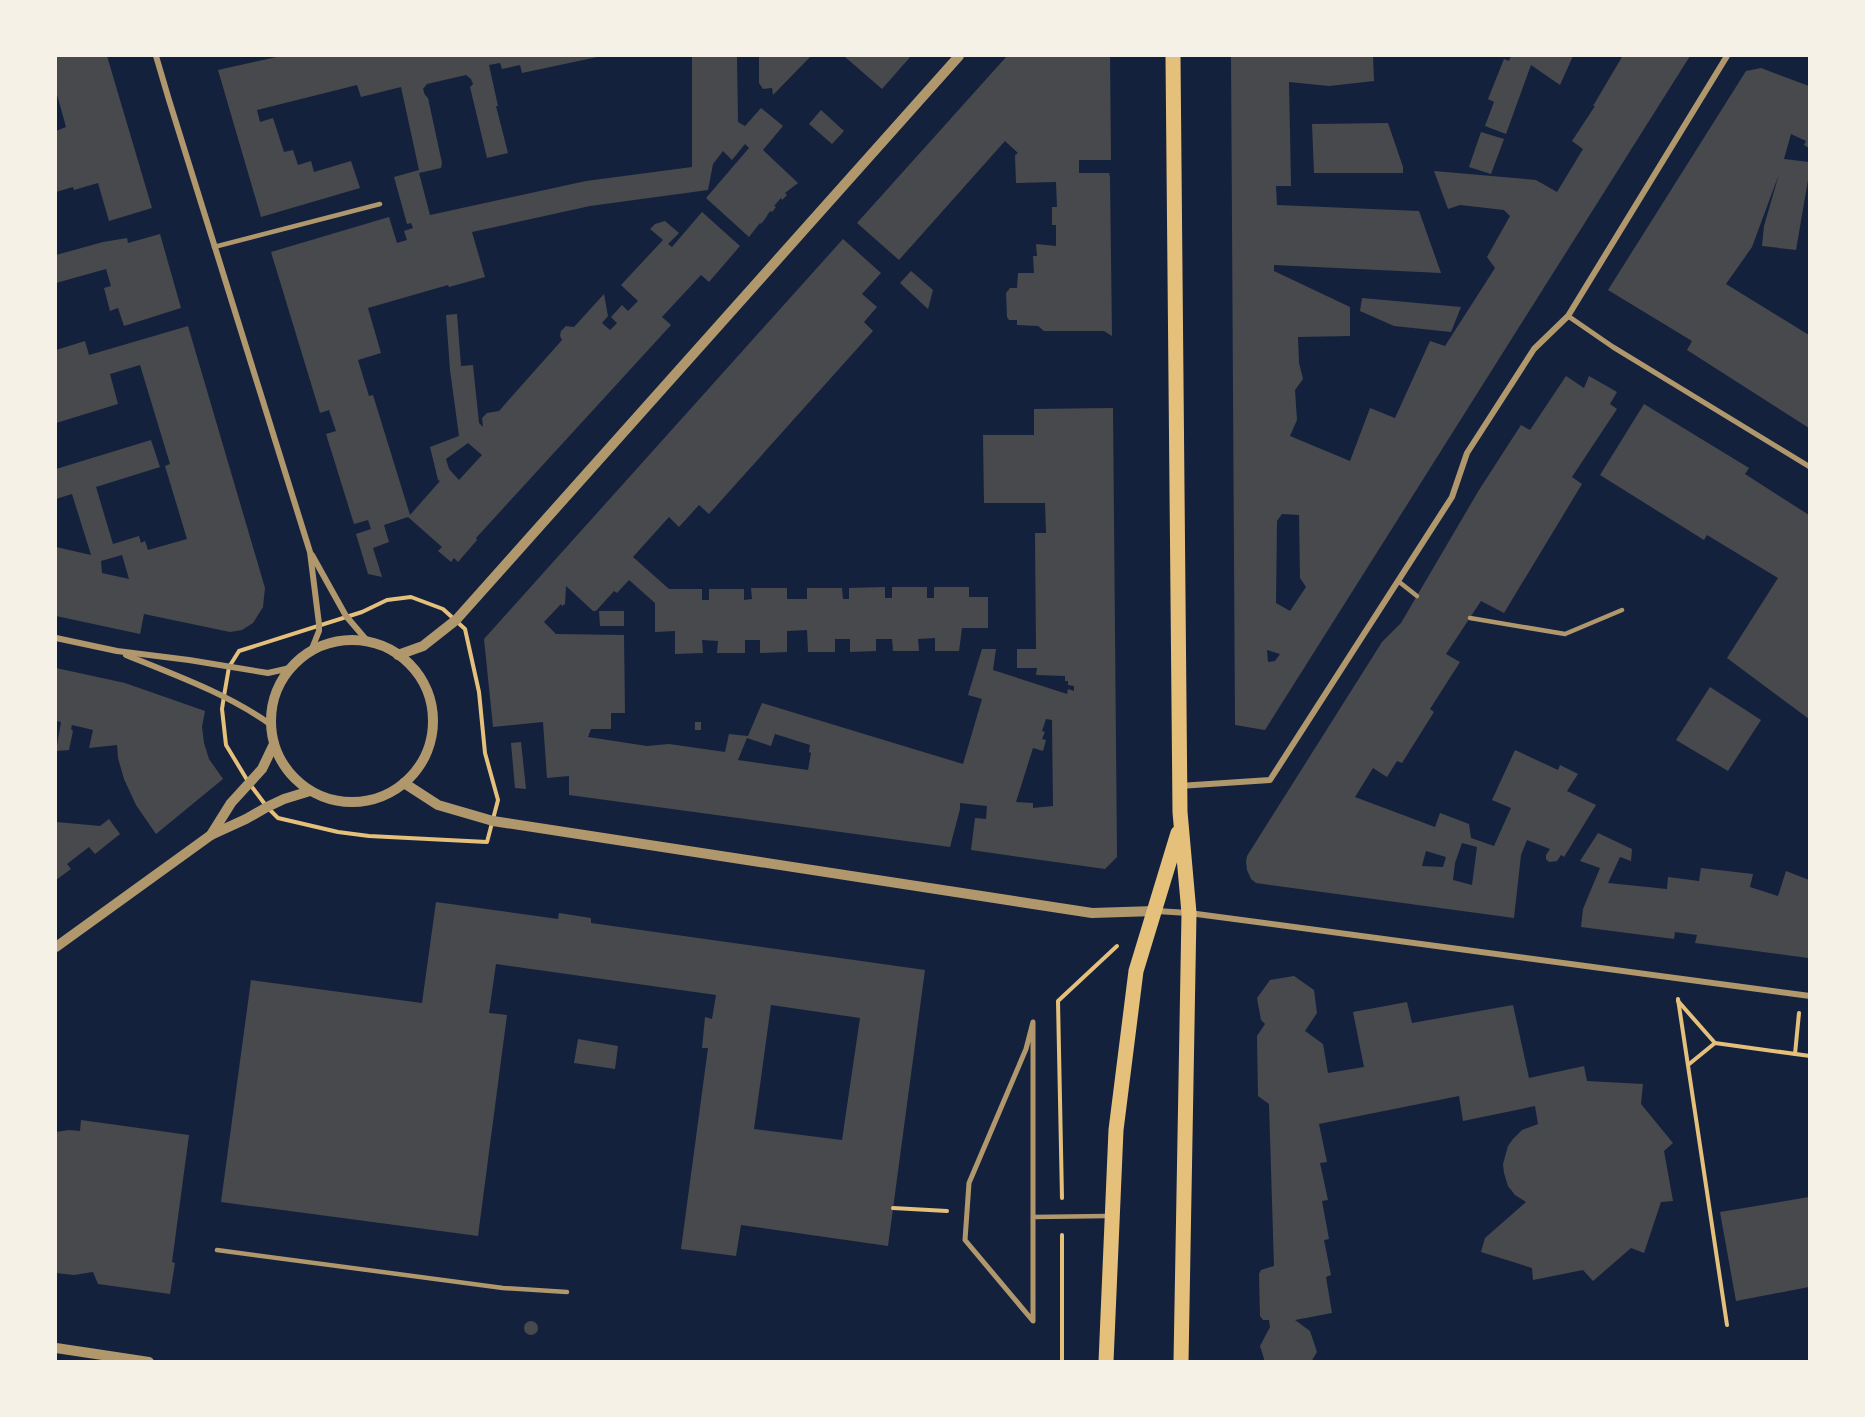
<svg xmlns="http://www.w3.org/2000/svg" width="1865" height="1417" font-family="Mulish,sans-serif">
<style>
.building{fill:#48494c;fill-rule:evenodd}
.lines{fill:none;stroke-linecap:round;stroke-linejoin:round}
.path{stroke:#e5c07b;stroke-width:4}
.service{stroke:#b1986c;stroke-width:4.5}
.pedestrian{stroke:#b1986c;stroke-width:5}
.minor{stroke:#b1986c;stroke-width:6}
.tertiary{stroke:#b1986c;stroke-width:10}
.primary{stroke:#e5c07b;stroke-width:15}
</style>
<rect width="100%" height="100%" fill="#14213d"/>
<g class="building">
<polygon points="56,56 107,56 152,208 109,221 98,183 74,190 73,187 56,192 56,131 66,127 56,91"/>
<path d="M281,56h321l-80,17 -2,-8 -18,4 -2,-6 -11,2 9,41h-2l12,47 -21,5 -17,-71 3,-3 -2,-5 -5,-4 -39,9 -4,5 2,6 3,3 14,65 -1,5 -22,5 11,42 156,-34 106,-14v-111h45l1,66 7,4 16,-18 22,18 -20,24 35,33 -13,10 2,2 -5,5 -1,-2 -7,8 2,1 -4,5 -2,-1 -5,8 -4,5 -1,-1 -11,14 -43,-39 43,-50 -4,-4 -13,16 -9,-9 -10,13 -5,26 -118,16 -118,26 13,45 -36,10 -1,-2 -80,23 13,45 -23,7 11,36 4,-1 37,120 30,-34 -2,-1 -8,-33 29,-11 -9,-66 -4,-55 11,-1 4,52 12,-1 6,58 4,4 -1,-9 5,-5 12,-2 63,-71 -2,-4 1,-5 5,-5 8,1 30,-33 4,22 -6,7 8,7 7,-7 -6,-6 11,-12 6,6 10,-10 -17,-16 42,-45 -13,-11 5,-5 10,-3 14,12 -11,11 4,3 30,-35 38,34 -31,36 -8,-7 -39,42 9,8 -195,213 1,2 -19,22 -4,-4 -3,4 -13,-11 4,-4 -34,-30 -24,8 5,17 -16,6 9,29 -14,-3 -12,-40 15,-5 -3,-9 -14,4 -28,-90 10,-3 -7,-21 -9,3 -49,-161 118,-35 8,26 10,-3 -3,-9 9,-3 -2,-5 -4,1 -13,-47 25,-7 -18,-83 -40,10 -4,-12 -100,25 3,12 13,-4 11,34 9,-2 5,15 13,-4 3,11 37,-11 9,27 -99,29 -43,-147zM468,443l14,12 -23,25 -10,-11 -3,-10z"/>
<polygon points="759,56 811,56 773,95 772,88 763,89 759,83"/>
<polygon points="844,56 911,56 882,89"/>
<polygon points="1007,56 1110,56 1111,160 1079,160 1079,173 1109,173 1110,177 1112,336 1104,331 1044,331 1038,326 1017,325 1017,320 1009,320 1007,317 1006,293 1010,288 1017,288 1018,273 1034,273 1033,256 1037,256 1036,244 1056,246 1056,225 1052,225 1052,207 1057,207 1056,182 1016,183 1015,155 1018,153 1005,141 899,260 857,223"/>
<path d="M1231,56h142l1,25 -45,5 -40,-4 2,104h-15l1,19 142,6 22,62 -167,-8v6l76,36v29l-52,1 1,26 4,16 -8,11 2,30 -7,16 60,25 20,-53 25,10 35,-77 15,5 50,-78 -8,-11 23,-41 -6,-6 -44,-5 -12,4 -14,-38 102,9 21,12 26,-43 -11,-8 23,-35h-2l29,-49 -4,-1h72l-425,674 -30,-5zM1282,514l17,1 1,63 6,9 -16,24 -14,-8 1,-82zM1267,650l13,4 -5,7 -7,1z"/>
<polygon points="1511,56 1573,56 1560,85 1531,65 1506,134 1485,126 1494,102 1488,99 1504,59 1509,61"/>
<polygon points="1761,68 1809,86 1809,148 1804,145 1806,141 1791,134 1784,159 1809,162 1809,174 1796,250 1762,246 1764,226 1779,174 1752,247 1726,284 1809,335 1809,428 1687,350 1692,341 1608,290 1746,71"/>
<polygon points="821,110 844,131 832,144 809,124"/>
<polygon points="1388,123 1403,167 1403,173 1314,173 1312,124"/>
<polygon points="1481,132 1504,139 1491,174 1469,167"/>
<polygon points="160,234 181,308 124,326 118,308 110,311 104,288 111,286 106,269 56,283 56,255 103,242 127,238 128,243"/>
<path d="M843,239l38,34 -19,21 15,13 -13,15 9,9 -164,183 -10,-9 -20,22 -10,-10 -36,40 36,32h33v11h7v-11h35v11l8,-1 -1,-11h36v11h20v-11h35l1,11h6v-11l36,-1v11h7v-11h35v11h7v-11h35v10h19v31h-26l-3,23h-24v-13l-17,1 1,12h-26l-1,-12h-16v12l-26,1v-13h-15v13h-27l-1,-22 -20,1v21l-27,1v-13h-15v13h-28l1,-12 -16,-1 1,13 -28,1v-23l-20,1v-29l-26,-23 -12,13 -3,-2 -18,20h-3l-27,-25 -1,18 -3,2 -1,-2 -17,18 12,12 68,1 1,78h-14v16h-20l-3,8 59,9 22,-2 56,8 4,-18 19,2 14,-33 201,61 19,-65 -14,-4 14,-46h14l-3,21 74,24 1,-5 6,2v-5l-6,-1v-4h-3v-5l-29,-1 1,-7h-20v-19h19l-1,-116h11l-1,-30h-61l-1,-68h51v-26l79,-1 4,449 -12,12 -134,-19 4,-32 11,1 1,-13 -27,-3v6l-10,38 -381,-52v-19l-22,2 -4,-56 -50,5 -9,-88zM1046,719l6,1 1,86 -20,2v-5l-17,-1 17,-54 10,3 3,-11 -4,-1 3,-7 -3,-1zM775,734l35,11 -1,7 2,1 -3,17 -70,-10 9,-22 24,8z"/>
<polygon points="911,271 933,290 928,309 900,283"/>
<polygon points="1362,298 1461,307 1451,332 1394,326 1360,311"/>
<path d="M188,326l77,262 -2,19 -10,16 -11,7 -12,2 -86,-18 -4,20 -84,-18v-69l35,8 -19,-61 -16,5v-30l95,-29 9,27 -64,20 17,57 26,-8 2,7 4,-2 3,9 39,-11 -22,-73 5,-2 -30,-99 -30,9 8,30 -62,19v-73l29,-9 4,14zM122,555l7,24 -27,-6 -1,-12z"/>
<path d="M1566,376l18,12 5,-12 28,16 -7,12 7,5 -45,68 10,7 -78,129 -23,-12 -35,53 14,8 -30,47 4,3 -32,51 -5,-2 -10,16 -14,-9 -18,29 80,30 5,-14 29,11 2,14 23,8 17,-38 -19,-8 23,-50 43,20 2,-5 18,9 -11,17 29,14 -32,52 -3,-2 -4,6 -8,1 -3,-3v-4l4,-6 -23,-9 -6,15 -7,63 -258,-35 -5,-4 -4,-9 -1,-8 1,-6 135,-214 19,-19 78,-133 42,-65 9,5zM1462,843l15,4 -5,38 -19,-5 2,-17zM1426,851l20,6 -3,10 -21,-1z"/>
<polygon points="1644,404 1749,468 1745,474 1809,515 1809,719 1727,658 1778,578 1707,535 1704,540 1600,475"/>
<polygon points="599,611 624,611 624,626 600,626"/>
<polygon points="56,668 125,683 205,711 202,727 204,743 209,759 223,779 156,834 136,805 124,779 118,758 117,745 89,748 93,730 72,725 71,729 73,731 69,750 56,751 61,722 56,721"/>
<polygon points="1710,687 1761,720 1728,771 1676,740"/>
<rect x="695" y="722" width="6" height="8"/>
<polygon points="521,742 526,789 515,788 511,743"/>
<polygon points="109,819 120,834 95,854 89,847 67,864 71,869 56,880 56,822 100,826"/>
<polygon points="1598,833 1632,849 1631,861 1620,857 1608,883 1667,889 1668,877 1699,881 1701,868 1753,874 1750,887 1778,896 1786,871 1809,880 1809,952 1808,958 1695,943 1697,935 1675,932 1674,939 1581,927 1583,909 1600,868 1580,861"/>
<path d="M436,902l122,17 1,-6 32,5v5l334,47 -37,276 -147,-21 -5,31 -55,-7 27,-201h-6l3,-31 7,2 4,-24 -220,-31 -7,49 18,2 -29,221 -257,-34 30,-222 171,23zM771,1005l89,13 -18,122 -88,-11z"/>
<polygon points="1294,976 1314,990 1317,1013 1305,1031 1323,1044 1328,1073 1364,1067 1353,1012 1407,1002 1412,1023 1513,1005 1529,1078 1584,1066 1587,1081 1643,1084 1641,1104 1673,1143 1664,1151 1673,1201 1661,1202 1644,1253 1631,1248 1593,1281 1583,1270 1533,1280 1532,1268 1481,1252 1485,1238 1526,1202 1515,1195 1508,1186 1504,1173 1503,1164 1508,1146 1513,1139 1522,1130 1538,1124 1535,1106 1463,1121 1459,1096 1319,1124 1327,1162 1320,1163 1328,1200 1322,1201 1329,1239 1324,1240 1331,1275 1326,1277 1332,1313 1295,1320 1310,1331 1317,1352 1311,1362 1265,1362 1260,1346 1270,1327 1269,1320 1263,1320 1260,1316 1259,1274 1261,1270 1274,1266 1269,1104 1258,1096 1257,1036 1265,1024 1261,1020 1257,998 1270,980"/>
<polygon points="578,1039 618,1046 615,1069 574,1063"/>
<polygon points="81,1120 189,1135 172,1262 175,1263 170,1294 98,1284 93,1272 74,1275 56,1273 56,1132 69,1130 80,1131"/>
<polygon points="1809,1197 1809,1287 1736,1301 1720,1212"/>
<circle cx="531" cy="1328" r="7"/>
</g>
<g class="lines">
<g class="path">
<polygon points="411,597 443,609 465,629 479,692 485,753 498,800 487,842 369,836 338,832 278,818 267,807 249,783 226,745 222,709 224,696 229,667 239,651 362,612 387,600"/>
<polyline points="1678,999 1727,1325"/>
<polyline points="1678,1001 1715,1043"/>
<polyline points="1795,1054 1799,1013"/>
<polyline points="1688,1065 1715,1043 1810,1056"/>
<polyline points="1062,1198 1058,1001 1117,946"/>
<polyline points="893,1208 947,1211"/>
<polyline points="1062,1235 1062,1362"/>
</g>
<g class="service">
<polyline points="214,247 380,204"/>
<polyline points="1398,581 1417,596"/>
<polyline points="1470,618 1565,634 1622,610"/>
<polyline points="1033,1217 1108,1216"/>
<polyline points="217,1250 503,1288 567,1292"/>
</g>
<g class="pedestrian">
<polyline points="1568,316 1613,347 1810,467"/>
<polygon points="1033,1022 1033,1321 965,1240 969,1183 1026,1049"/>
</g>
<g class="minor">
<polyline points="156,56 169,100 310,552 319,624 319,631 311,651"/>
<polyline points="312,555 346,616 369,643"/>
<polyline points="56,638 117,651 189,660 268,673 290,668"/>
<path d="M126,655c49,20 100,38 144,69"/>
<polyline points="1179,786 1270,780 1452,497 1467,453 1534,349 1568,316 1727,56"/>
<polyline points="1156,911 1189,913 1810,996"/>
</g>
<g class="tertiary">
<circle cx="352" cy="721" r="81"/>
<polyline points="398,655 423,646 456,620 959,56"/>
<polyline points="404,783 438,805 493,821 1092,913 1155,911"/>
<polyline points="211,835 231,803 262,769 274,744"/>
<polyline points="56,947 211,835 246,819 267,807 284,799 310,791"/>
<polyline points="56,1348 149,1362"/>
</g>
<g class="primary">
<polyline points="1173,56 1180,812 1189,913 1181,1362"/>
<polyline points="1106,1362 1116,1130 1136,971 1178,833"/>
</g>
</g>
<rect width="1865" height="1417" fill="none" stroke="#f6f1e7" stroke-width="114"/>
</svg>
